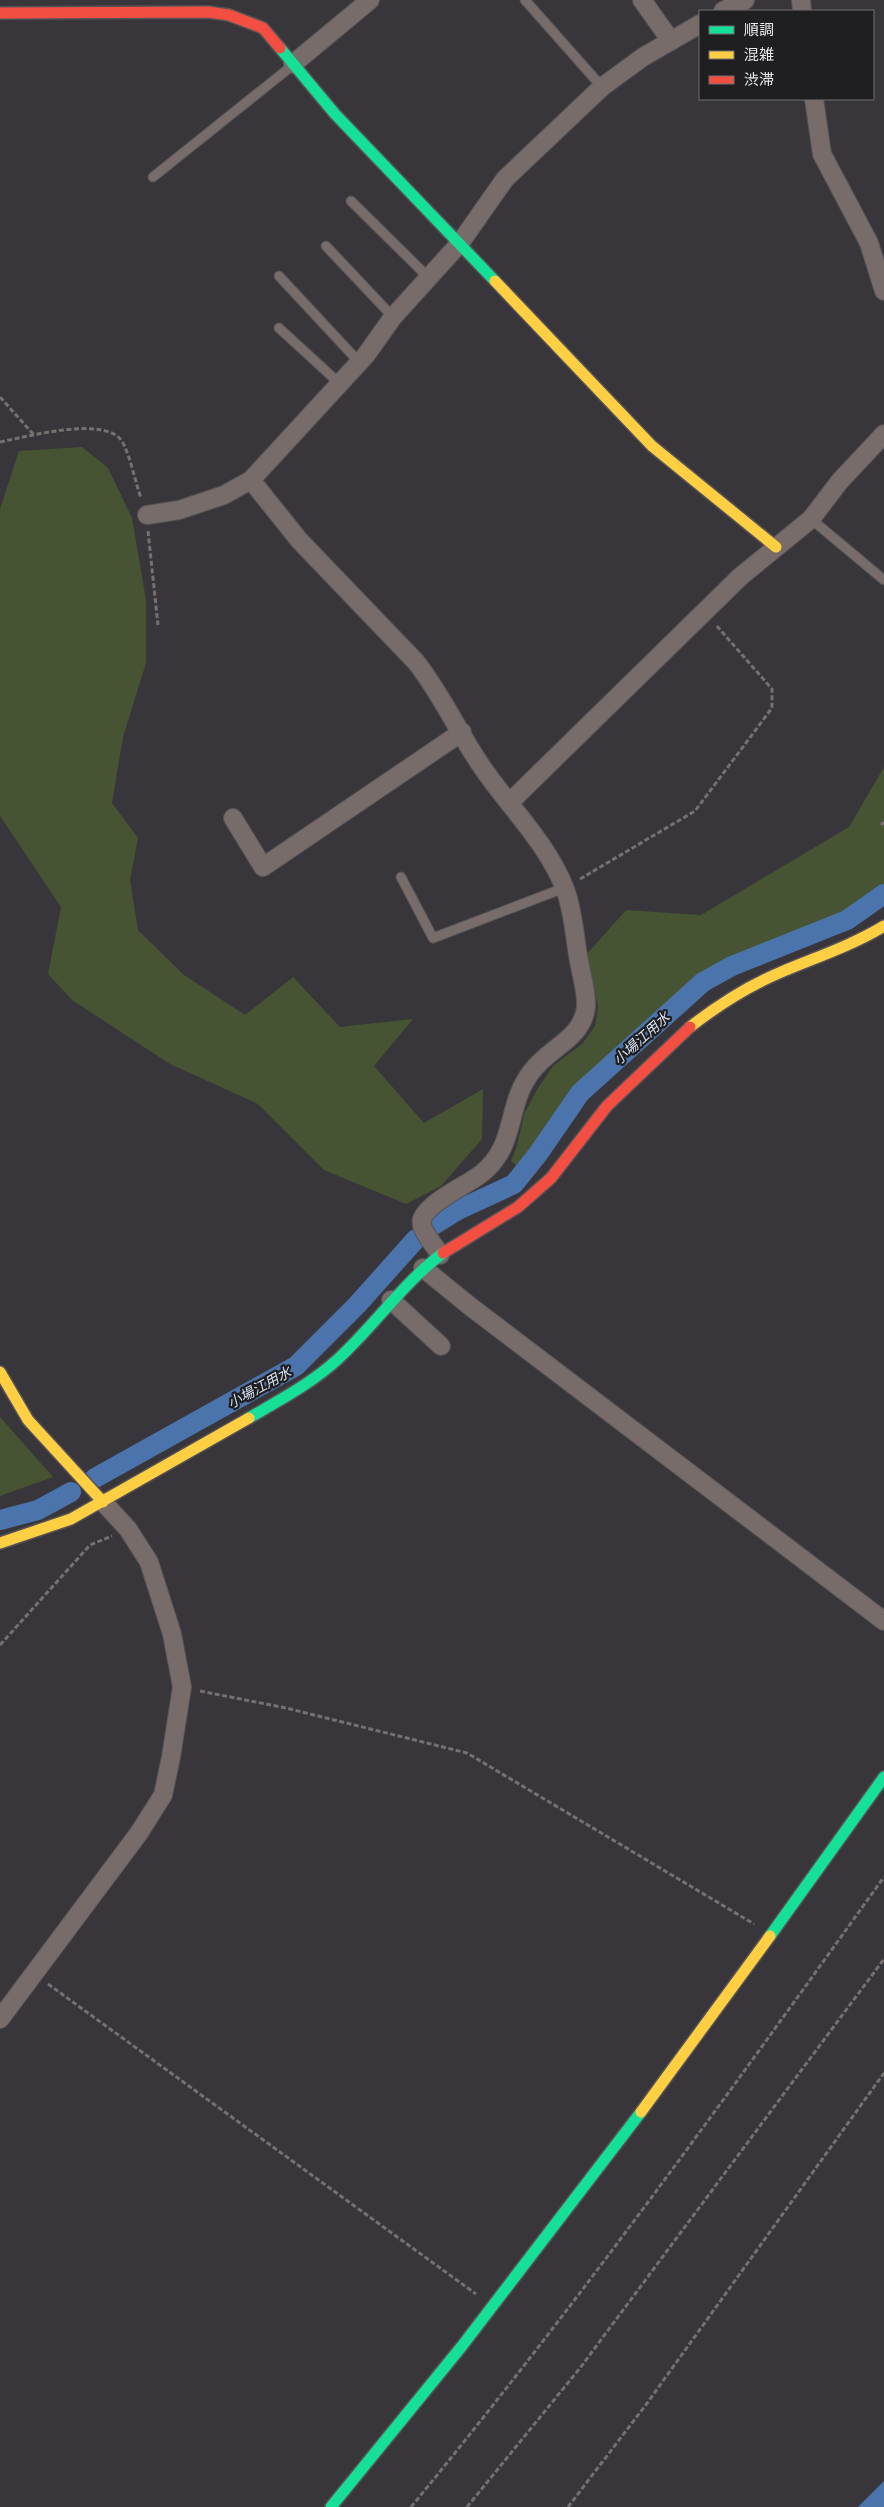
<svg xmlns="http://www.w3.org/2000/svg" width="884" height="2507" font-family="Manrope,'Noto Sans JP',sans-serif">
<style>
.green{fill:#465433}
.water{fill:#4b74ac}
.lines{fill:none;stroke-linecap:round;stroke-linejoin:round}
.canal{stroke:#4b74ac;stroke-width:20}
.lane-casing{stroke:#555356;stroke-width:11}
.street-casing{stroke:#555356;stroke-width:20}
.fast-casing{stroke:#555356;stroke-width:14}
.slow-casing{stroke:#555356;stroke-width:14}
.jam-casing{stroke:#555356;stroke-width:14}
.path{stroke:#777070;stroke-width:3;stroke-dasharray:5 2.5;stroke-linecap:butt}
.lane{stroke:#786c6b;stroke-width:9}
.street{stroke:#786c6b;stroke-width:18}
.fast{stroke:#16e098;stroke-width:11}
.slow{stroke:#ffcf43;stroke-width:11}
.jam{stroke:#f24e42;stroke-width:11}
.labels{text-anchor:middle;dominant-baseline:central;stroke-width:4.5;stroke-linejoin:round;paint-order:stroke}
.water-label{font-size:14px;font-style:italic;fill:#d7e4f5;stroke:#1f1e20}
</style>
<rect width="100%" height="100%" fill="#38363a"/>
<g class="green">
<polygon points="82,447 108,468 132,518 146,600 146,663 123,737 112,803 138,838 130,880 138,930 184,975 245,1015 293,977 340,1027 413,1019 374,1066 424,1123 483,1089 482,1139 441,1186 406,1204 324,1170 258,1104 170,1064 72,1000 48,974 61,907 0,816 0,509 19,451"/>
<polygon points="884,767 884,888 846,915 729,959 698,980 568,1098 543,1140 521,1169 511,1161 517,1146 524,1114 538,1088 553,1066 582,1044 595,1026 598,1007 587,954 626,910 701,915 849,827"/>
<polygon points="0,1417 53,1477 0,1496"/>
</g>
<polygon class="water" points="884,2481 884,2507 858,2507"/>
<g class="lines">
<g class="canal">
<polyline points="432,1226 458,1210 514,1184 538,1154 580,1093 703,982 732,966 847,920 884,894"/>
<polyline points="95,1478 296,1366 357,1305 416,1239"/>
<polyline points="0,1520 38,1510 71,1492"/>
</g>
<defs>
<g id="lane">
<polyline points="525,0 602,87"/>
<polyline points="153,177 293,65"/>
<polyline points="351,201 429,278"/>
<polyline points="326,246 393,317"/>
<polyline points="279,276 359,362"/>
<polyline points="279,328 339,383"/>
<polyline points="811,519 884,580"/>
<polyline points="401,877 433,938 564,888"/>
</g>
<g id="street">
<polyline points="642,0 671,41"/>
<polyline points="801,0 802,11"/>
<polyline points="723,11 745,0"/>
<polyline points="293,64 370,0"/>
<polyline points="814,99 822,154 869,243 884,291"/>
<path d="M251,480l48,60 117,122c26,33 41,68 64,102 27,41 67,78 85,125 8,21 9,43 13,66 2,16 9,35 8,52 -3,31 -37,41 -54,64 -27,34 -14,74 -51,103 -14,11 -53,28 -59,45 -3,11 13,26 18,36"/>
<polyline points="147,515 179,510 224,495 251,480 366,355 393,317 460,243 505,179 602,87 643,57 700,24"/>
<polyline points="509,803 741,576 811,519 840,481 884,434"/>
<polyline points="233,818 263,867 462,732"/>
<polyline points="423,1268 471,1307 884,1621"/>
<polyline points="391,1300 441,1346"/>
<polyline points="0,2019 139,1833 163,1795 171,1757 182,1687 172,1634 149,1562 128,1529 103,1502"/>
</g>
<g id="fast">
<polyline points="280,48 335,114 495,281"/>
<path d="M249,1418c31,-18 63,-35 89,-59 37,-34 65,-76 105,-106"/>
<polyline points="770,1936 884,1777"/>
<polyline points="331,2507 462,2346 641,2112"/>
</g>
<g id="slow">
<polyline points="495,281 652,446 776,547"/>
<path d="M690,1027c27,-21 56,-40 89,-54 35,-15 72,-27 105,-47"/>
<polyline points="0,1372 28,1420 103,1502"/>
<polyline points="0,1543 71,1519 249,1418"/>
<polyline points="641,2112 770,1936"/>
</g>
<g id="jam">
<polyline points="0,13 208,12 229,15 263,28 280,48"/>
<polyline points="443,1253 518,1207 551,1178 607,1106 690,1027"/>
</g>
</defs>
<use href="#lane" class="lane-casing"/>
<use href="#street" class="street-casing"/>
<use href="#fast" class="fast-casing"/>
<use href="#slow" class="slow-casing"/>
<use href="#jam" class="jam-casing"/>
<g class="path">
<polyline points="0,397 34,435"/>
<path d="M0,442c26,-5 108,-28 123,1 8,16 12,38 18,55"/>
<polyline points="148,531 158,625"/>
<polyline points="881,825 884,822"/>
<polyline points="580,879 695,811 772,708 772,689 716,625"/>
<polyline points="0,1645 90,1545 112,1536"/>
<polyline points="200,1691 286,1708 467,1753 754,1924"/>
<polyline points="48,1984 476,2294"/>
<path d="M411,2507c167,-203 320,-417 473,-630"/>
<polyline points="467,2507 580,2368 884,1959"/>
<polyline points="568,2507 645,2406 884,2073"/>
</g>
<use href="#lane" class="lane"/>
<use href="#street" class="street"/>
<use href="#fast" class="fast"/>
<use href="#slow" class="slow"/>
<use href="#jam" class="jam"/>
</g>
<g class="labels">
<g class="water-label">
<text transform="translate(641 1038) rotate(-42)">小場江用水</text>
<text transform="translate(259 1387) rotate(-29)">小場江用水</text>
</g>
</g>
<rect x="699" y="10" width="175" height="90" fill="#1f1e20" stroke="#716f72"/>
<rect x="709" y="26" width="25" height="8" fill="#16e098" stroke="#716f72"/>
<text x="744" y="35" font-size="15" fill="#ebe9ec">順調</text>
<rect x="709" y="51" width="25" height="8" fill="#ffcf43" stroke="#716f72"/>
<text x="744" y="60" font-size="15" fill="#ebe9ec">混雑</text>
<rect x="709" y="76" width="25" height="8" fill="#f24e42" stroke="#716f72"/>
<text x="744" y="85" font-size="15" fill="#ebe9ec">渋滞</text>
</svg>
